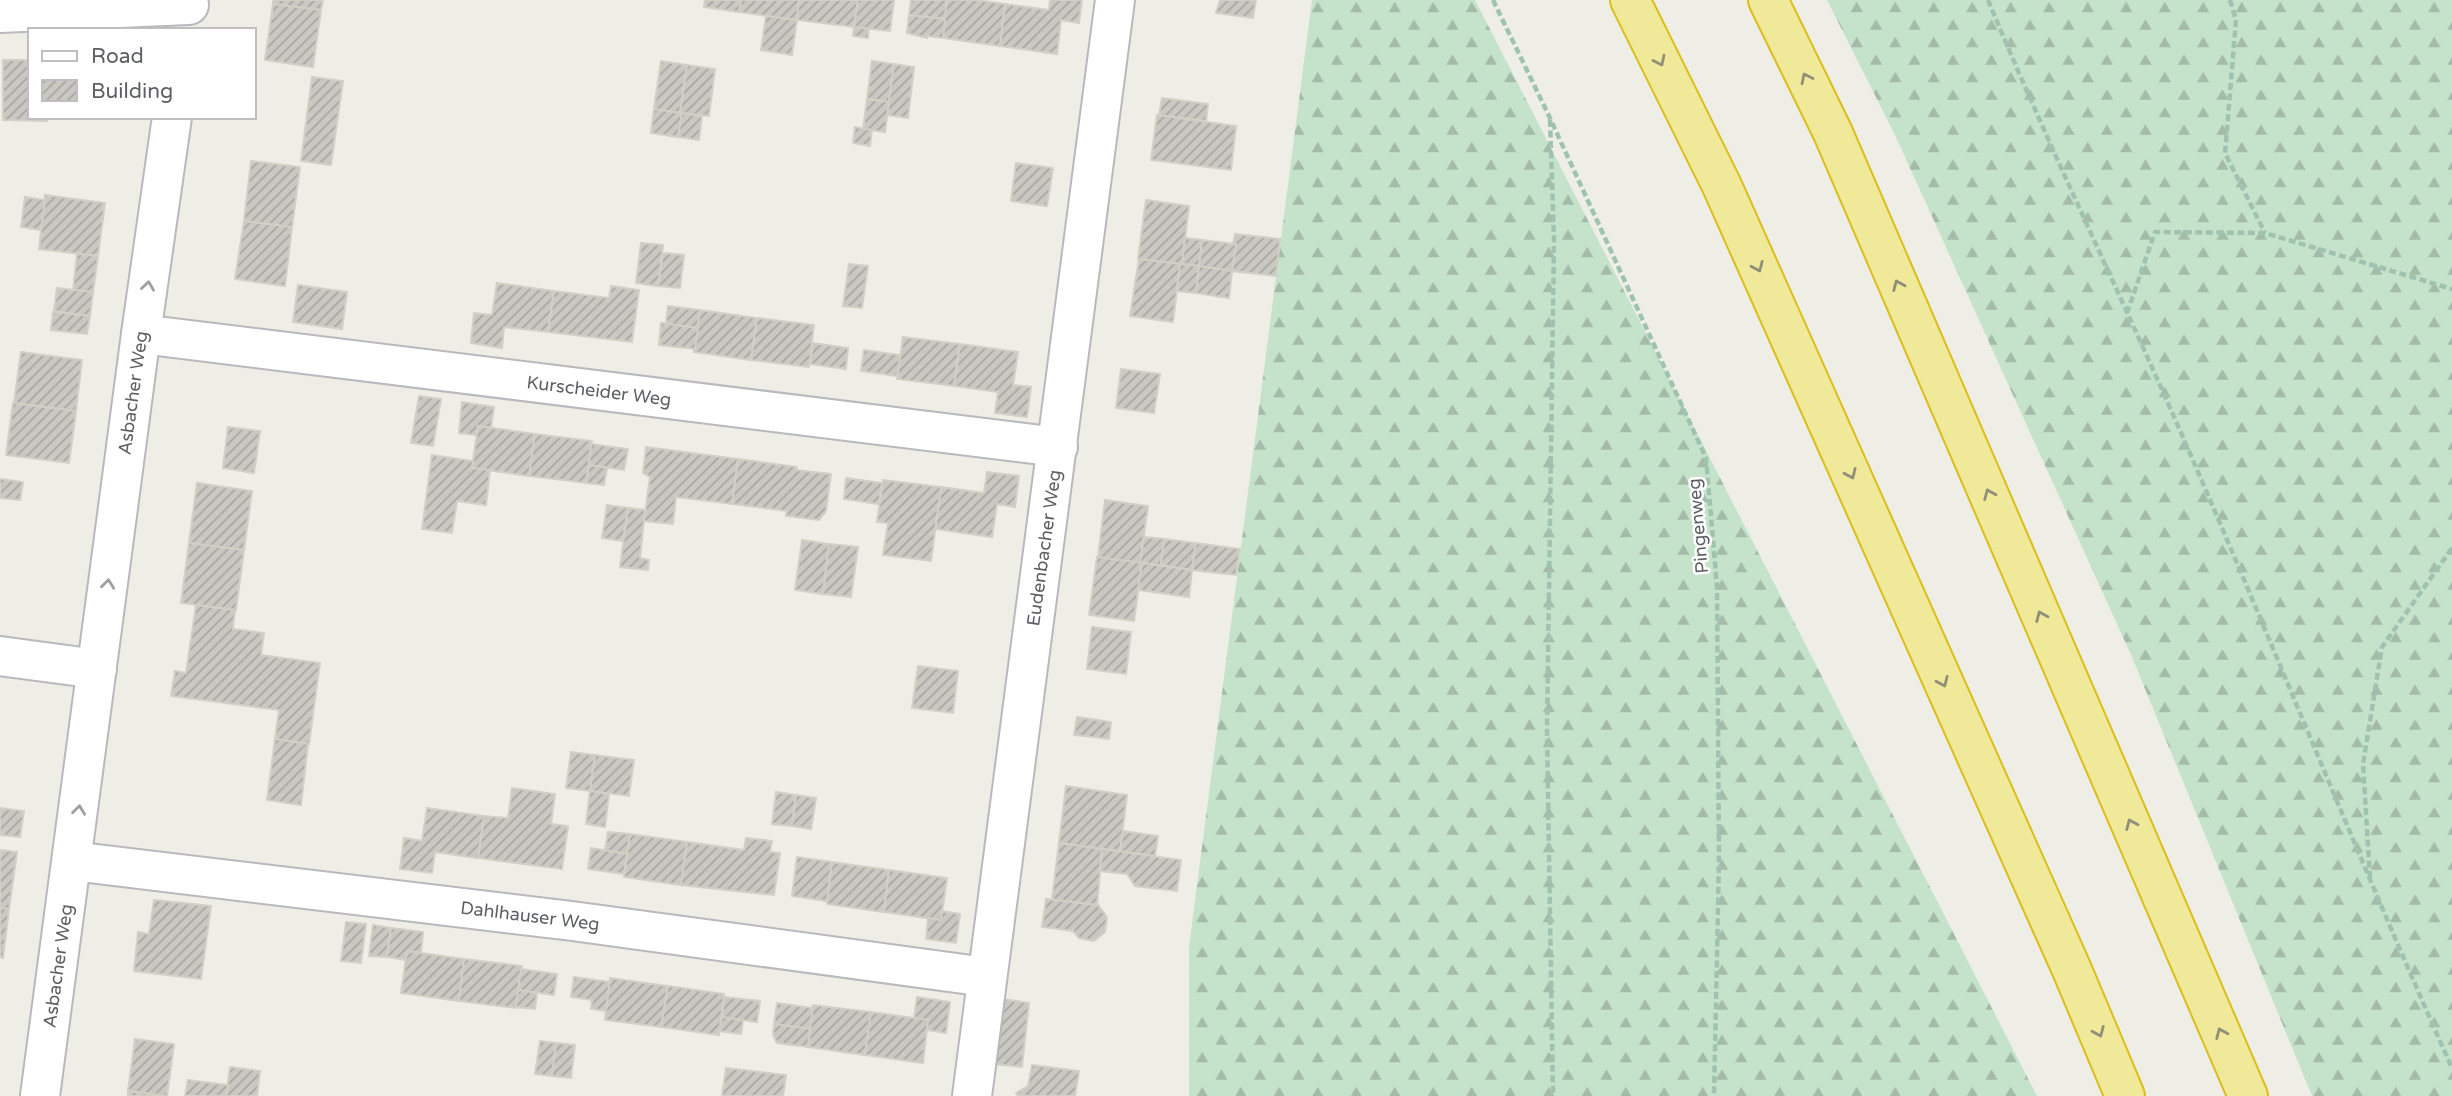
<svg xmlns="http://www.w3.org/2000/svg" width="2452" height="1096" font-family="'Varela Round',sans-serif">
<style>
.forest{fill:url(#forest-firs)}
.building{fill:url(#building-hatch);stroke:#d2d0c5;stroke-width:2}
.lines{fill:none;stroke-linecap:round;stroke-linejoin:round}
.minor-casing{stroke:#b8b9be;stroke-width:42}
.highway-casing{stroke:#dabe1a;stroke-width:42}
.path{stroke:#9fc3b0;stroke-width:4.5;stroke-dasharray:7 3.5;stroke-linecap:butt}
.minor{stroke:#fff;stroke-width:38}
.highway{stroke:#f1e99a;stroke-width:38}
.oneway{stroke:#918f77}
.oneway2{stroke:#9e9fa2}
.labels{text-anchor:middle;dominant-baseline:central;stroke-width:5;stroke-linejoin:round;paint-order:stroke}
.street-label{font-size:18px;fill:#5e5f64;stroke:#fff}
</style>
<defs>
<pattern id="forest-firs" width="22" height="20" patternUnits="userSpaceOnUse" patternTransform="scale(1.75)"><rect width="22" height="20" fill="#c5e3ca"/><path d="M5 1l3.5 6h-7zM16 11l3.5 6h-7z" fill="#a3bba8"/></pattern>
<pattern id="building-hatch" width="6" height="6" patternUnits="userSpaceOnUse" patternTransform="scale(1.75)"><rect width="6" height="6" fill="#cac8c2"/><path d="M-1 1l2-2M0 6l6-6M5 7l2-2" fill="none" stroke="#a7a6a1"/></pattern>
</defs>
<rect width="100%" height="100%" fill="#eeeee6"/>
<g class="forest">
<polygon points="1312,0 1475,0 2037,1096 1189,1096 1189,947"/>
<polygon points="1827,0 2452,0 2452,1096 2312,1096 2132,657 1895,135"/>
</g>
<g class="building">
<polygon points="273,0 323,0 321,10 273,4"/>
<polygon points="705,0 741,0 739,12 704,7"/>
<polygon points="741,0 799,0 797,20 739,12"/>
<polygon points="799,0 858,0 854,27 797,20"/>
<polygon points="858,0 894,0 890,31 854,27"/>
<polygon points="911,0 947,0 945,19 909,15"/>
<polygon points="947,0 977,0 1005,4 1000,46 943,38"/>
<polygon points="1050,0 1082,0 1079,23 1061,20 1057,54 1000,46 1005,4 1049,10"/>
<polygon points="1220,0 1256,0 1253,18 1216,13"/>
<polygon points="273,4 321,10 313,67 265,60"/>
<polygon points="909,15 945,19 943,38 927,36 927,38 907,33"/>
<polygon points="766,16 797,20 792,55 761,50"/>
<polygon points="854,27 869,29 868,38 853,36"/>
<polygon points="3,60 30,60 30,117 47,117 47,121 3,120"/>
<polygon points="661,61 687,65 680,113 654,109"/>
<polygon points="872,61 894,64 889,102 867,99"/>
<polygon points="894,64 914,67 908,118 887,115"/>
<polygon points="687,65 715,69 709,116 680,113"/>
<polygon points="312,77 343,81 331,165 301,161"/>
<polygon points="1162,98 1208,104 1206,121 1159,115"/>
<polygon points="867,99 889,102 885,132 863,129"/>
<polygon points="654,109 682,113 678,137 651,133"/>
<polygon points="682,113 702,116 699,140 678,137"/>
<polygon points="1157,115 1236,126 1231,170 1151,160"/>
<polygon points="855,127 872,130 870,146 853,143"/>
<polygon points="251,161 300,167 292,227 244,221"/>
<polygon points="1016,163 1053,168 1047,206 1011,201"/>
<polygon points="45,195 105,203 98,256 39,249"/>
<polygon points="25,197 45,200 41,230 21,227"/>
<polygon points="1146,200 1189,206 1182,264 1138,259"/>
<polygon points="244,221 292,227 285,286 235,279"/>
<polygon points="1235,234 1280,239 1276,276 1232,271 1236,244 1233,244"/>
<polygon points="1185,238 1202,240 1199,266 1182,264"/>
<polygon points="1202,240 1236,244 1232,271 1199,266"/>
<polygon points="641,243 663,245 658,286 636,283"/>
<polygon points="663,253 684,255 680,288 658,286"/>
<polygon points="77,254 98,256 93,292 73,290"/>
<polygon points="1139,259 1180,264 1173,322 1130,316"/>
<polygon points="849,264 868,266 862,308 843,306"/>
<polygon points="1180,264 1199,266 1196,293 1177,291"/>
<polygon points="1199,266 1232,271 1229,298 1196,293"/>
<polygon points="497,283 554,291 548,332 504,327 502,348 471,343 474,313 492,315"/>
<polygon points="298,285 347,292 342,329 293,322"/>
<polygon points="611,286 639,290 632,342 548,332 554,291 609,298"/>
<polygon points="57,288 93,292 90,316 54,311"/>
<polygon points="668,306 700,310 698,328 666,324"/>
<polygon points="700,310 757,318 751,360 694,352"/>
<polygon points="53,312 90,316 87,334 51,330"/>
<polygon points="757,318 814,325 809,367 751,360"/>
<polygon points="661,323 698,328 695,349 659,345"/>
<polygon points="903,337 960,344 954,386 897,379"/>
<polygon points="813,343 848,348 846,369 810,364"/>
<polygon points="960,344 1018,352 1013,385 1031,387 1027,417 995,413 998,392 954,386"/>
<polygon points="864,350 900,355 897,376 861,371"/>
<polygon points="21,352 82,360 76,411 14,403"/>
<polygon points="1121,369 1160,374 1154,413 1116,408"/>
<polygon points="419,396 441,399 433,446 411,443"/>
<polygon points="462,402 494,407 491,428 478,426 476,435 459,433"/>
<polygon points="13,403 76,411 69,463 6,455"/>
<polygon points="478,426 535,434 529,476 472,468"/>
<polygon points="228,427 260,431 254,473 223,468"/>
<polygon points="535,434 592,441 586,483 529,476"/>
<polygon points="591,444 628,449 624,470 589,465"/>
<polygon points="646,447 738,459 732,504 676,497 673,524 644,521 650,477 643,473"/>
<polygon points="432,455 473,461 472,468 490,470 486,505 457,501 452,533 422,529"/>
<polygon points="738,459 797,467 796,470 831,474 826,511 819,520 786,516 787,511 732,504"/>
<polygon points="589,465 607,468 604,485 586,483"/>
<polygon points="987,472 1019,476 1015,507 997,504 992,537 935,529 941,487 984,493"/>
<polygon points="846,478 882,483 879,504 844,499"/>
<polygon points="0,479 23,482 20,500 0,498"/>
<polygon points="883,480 941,487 931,561 883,555 888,523 877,522"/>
<polygon points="197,483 252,491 244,550 189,543"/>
<polygon points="1105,500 1148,506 1140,563 1098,557"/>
<polygon points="607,505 628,508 623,541 602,538"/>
<polygon points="628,508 645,510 640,558 649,560 648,570 620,567"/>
<polygon points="1144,537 1164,539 1161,565 1140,563"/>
<polygon points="1164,539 1196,543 1192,570 1161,565"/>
<polygon points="802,540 829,544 823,594 795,590"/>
<polygon points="189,543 244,550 236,610 181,603"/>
<polygon points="1196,543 1240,549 1236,575 1192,570"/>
<polygon points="829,544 858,547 851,597 823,594"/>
<polygon points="1097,557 1142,563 1134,621 1089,615"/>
<polygon points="1142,563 1192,570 1189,597 1138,590"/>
<polygon points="196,605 235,610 233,629 264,633 261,655 320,663 309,744 275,739 279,710 171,696 175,671 186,673"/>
<polygon points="1092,627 1131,632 1126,674 1087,669"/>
<polygon points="918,666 958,671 953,713 912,708"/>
<polygon points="1077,717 1111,722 1109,739 1074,735"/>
<polygon points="275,739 308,744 301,805 267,800"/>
<polygon points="571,752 595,755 590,791 566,788"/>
<polygon points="595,755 634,760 629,796 590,791"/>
<polygon points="1066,786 1127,795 1120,851 1059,843"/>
<polygon points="512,788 555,794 551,824 568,826 562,869 478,858 484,816 508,818"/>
<polygon points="590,791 609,794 605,827 586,824"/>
<polygon points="776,792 796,795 792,826 772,824"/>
<polygon points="796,795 816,798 811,829 792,826"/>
<polygon points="0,808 24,811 20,837 0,835"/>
<polygon points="427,808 484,816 478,858 435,852 432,873 400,869 404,838 422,841"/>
<polygon points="1123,831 1158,836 1155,856 1120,851"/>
<polygon points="608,832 630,834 627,854 605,850"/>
<polygon points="630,834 687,842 681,885 624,877"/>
<polygon points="746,838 772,841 770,852 780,853 774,895 681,885 687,842 744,850"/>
<polygon points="1059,843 1102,849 1097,906 1052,899"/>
<polygon points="591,848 627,854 624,874 588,869"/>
<polygon points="1102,849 1181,860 1177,891 1135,886 1127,874 1100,871"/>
<polygon points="0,850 17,852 9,909 0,908"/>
<polygon points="797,857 832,862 827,901 792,896"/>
<polygon points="832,862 889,870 884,912 827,904"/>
<polygon points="889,870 947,878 941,920 884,912"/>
<polygon points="1046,899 1098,905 1107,917 1105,932 1094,941 1079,938 1073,931 1042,927"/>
<polygon points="154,900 211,906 201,979 134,971 138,932 149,934"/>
<polygon points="0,908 9,909 3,958 0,957"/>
<polygon points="942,911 960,914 956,943 926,939 928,918 941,920"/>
<polygon points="346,922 366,924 361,963 341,961"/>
<polygon points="373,925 391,928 387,957 369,956"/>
<polygon points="391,928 423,932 421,953 407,951 406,960 387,957"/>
<polygon points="407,951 464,959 459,1001 401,993"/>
<polygon points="464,959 522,966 516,1008 459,1001"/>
<polygon points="521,969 557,974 554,995 518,990"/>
<polygon points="574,977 610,982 606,1011 591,1009 592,1000 571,997"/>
<polygon points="610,978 668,986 661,1027 605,1020"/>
<polygon points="668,986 724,994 719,1035 661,1027"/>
<polygon points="518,990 537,993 535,1009 516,1007"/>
<polygon points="724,997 760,1001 757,1022 722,1017"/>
<polygon points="917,997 950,1002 946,1033 927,1030 928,1020 914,1018"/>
<polygon points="1003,999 1029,1003 1022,1067 995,1064"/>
<polygon points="777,1003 813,1008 810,1029 774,1024"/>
<polygon points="813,1005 871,1012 865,1055 808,1047"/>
<polygon points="871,1012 928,1020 923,1063 865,1055"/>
<polygon points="722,1017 743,1020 741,1034 719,1031"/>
<polygon points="774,1024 810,1029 808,1047 777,1043 773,1035"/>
<polygon points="135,1039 174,1044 167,1096 128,1091"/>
<polygon points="540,1041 556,1043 552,1076 535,1074"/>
<polygon points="556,1043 575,1045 571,1078 552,1076"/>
<polygon points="1032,1065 1079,1071 1075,1096 1018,1096 1016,1093 1028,1086"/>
<polygon points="230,1067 260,1071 257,1096 226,1096"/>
<polygon points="726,1068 786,1075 783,1096 722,1096"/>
<polygon points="188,1080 228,1085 226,1096 185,1096"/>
<polygon points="128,1091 165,1096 128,1096"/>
</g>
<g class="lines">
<defs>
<g id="minor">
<polyline points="0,13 189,5"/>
<polyline points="141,334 1058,447"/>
<polyline points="0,656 97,669"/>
<polyline points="72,861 572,921 986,977"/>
<polyline points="40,1096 141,334 172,117"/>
<polyline points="972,1096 1115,0"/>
</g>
<g id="highway">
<polyline points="1630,0 1722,186 2072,970 2125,1096"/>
<polyline points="1768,0 1833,133 2248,1096"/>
</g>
</defs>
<use href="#minor" class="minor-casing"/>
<use href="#highway" class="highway-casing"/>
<g class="path">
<polyline points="1493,0 1549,116 1706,458 1717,586 1719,861 1714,1096"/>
<path d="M1988,0c65,157 140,309 207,465 87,201 168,404 257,603"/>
<polyline points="2230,0 2236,20 2225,153 2265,233"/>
<polyline points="1550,120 1554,240 1547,730 1553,1096"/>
<polyline points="2127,313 2155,232 2265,233 2452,289"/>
<polyline points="2370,878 2363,764 2382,647 2452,548"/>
</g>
<use href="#minor" class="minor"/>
<use href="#highway" class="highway"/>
</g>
<defs><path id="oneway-chevron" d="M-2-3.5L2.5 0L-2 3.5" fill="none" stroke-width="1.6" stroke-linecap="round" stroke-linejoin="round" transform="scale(1.75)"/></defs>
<g class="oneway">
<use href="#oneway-chevron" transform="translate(1660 61) rotate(64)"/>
<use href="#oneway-chevron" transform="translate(1806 78) rotate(-116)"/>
<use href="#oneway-chevron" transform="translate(1758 267) rotate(66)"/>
<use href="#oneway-chevron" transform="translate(1898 285) rotate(-113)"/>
<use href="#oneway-chevron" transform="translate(1851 474) rotate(66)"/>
<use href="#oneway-chevron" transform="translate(1989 494) rotate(-113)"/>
<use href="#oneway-chevron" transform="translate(2041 616) rotate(-113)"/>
<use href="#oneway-chevron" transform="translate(1943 682) rotate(66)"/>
<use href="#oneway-chevron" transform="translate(2131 824) rotate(-113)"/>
<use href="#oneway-chevron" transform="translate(2099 1032) rotate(67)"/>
<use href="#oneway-chevron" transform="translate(2221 1033) rotate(-113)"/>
</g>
<g class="oneway2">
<use href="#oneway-chevron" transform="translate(148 286) rotate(-82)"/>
<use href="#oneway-chevron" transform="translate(108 584) rotate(-83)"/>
<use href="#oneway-chevron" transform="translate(79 810) rotate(-83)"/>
</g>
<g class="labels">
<g class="street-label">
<text transform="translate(599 391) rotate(7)">Kurscheider Weg</text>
<text transform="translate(133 393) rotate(-82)">Asbacher Weg</text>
<text transform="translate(1698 526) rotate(-95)">Pingenweg</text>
<text transform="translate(1044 548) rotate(-82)">Eudenbacher Weg</text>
<text transform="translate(530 916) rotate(7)">Dahlhauser Weg</text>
<text transform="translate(58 966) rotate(-82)">Asbacher Weg</text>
</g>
</g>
<rect x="28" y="28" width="228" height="91" fill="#ffffff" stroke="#bfbfc1" stroke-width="2"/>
<rect x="42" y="51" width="35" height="10" fill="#ffffff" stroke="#bfbfc1" stroke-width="2"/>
<text x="91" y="63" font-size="21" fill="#5e5f64">Road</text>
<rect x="42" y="80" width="35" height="21" fill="url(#building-hatch)" stroke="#bfbfc1" stroke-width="2"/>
<text x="91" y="98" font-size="21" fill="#5e5f64">Building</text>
</svg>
